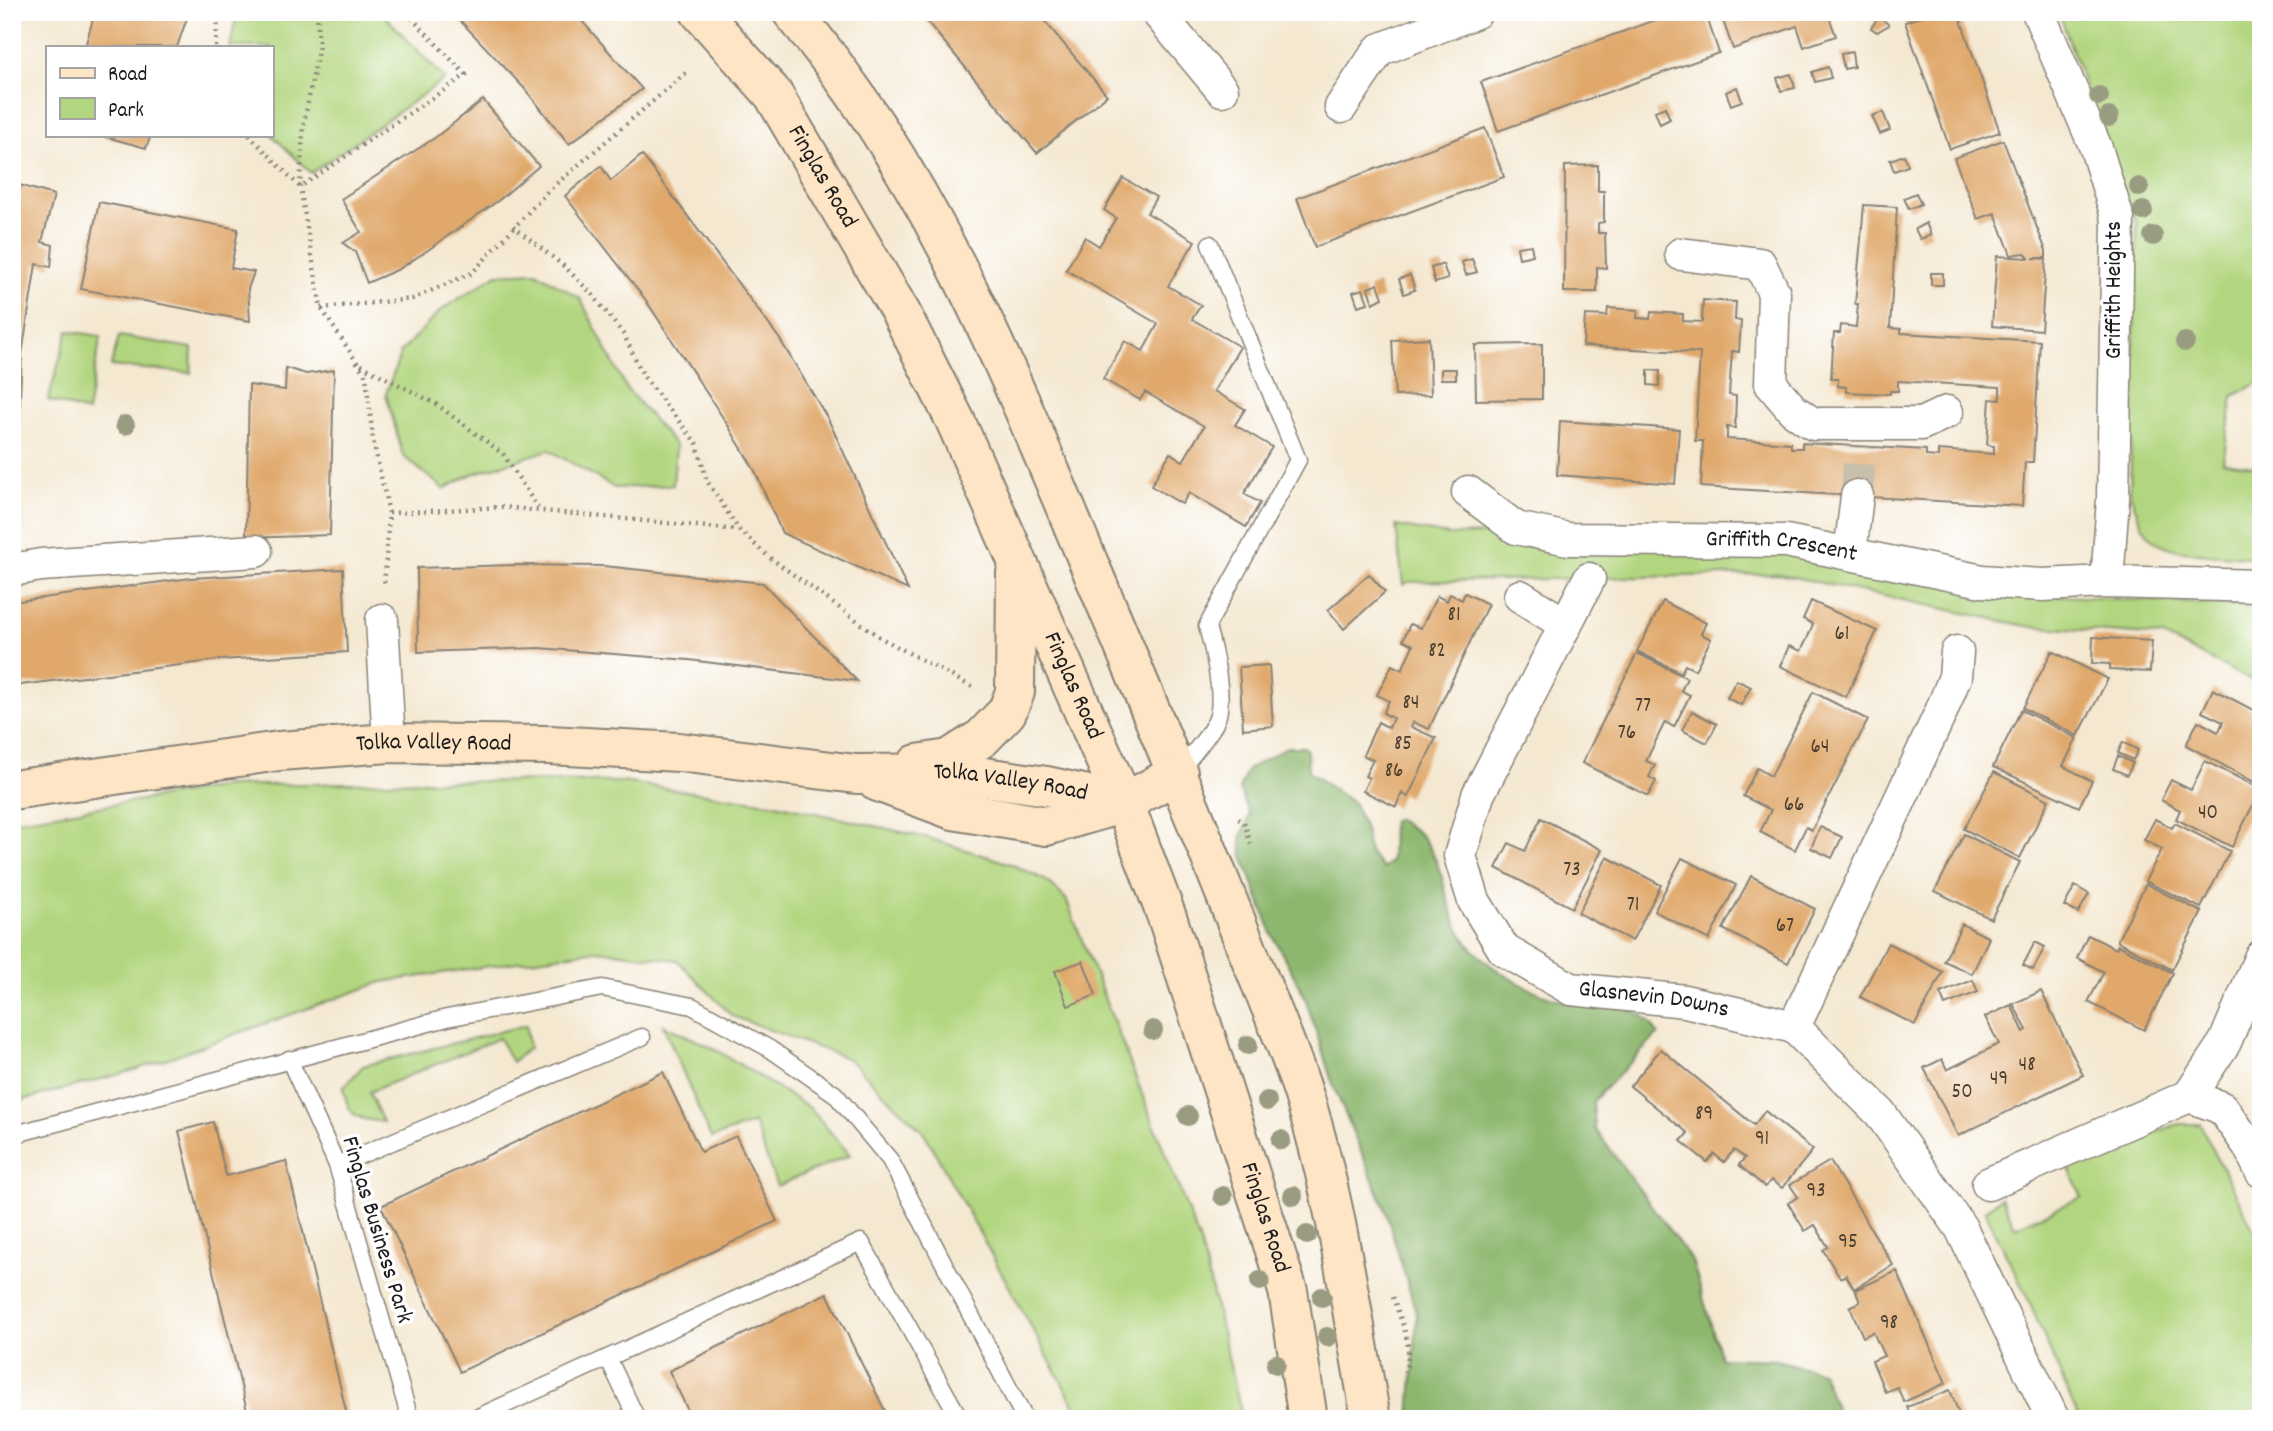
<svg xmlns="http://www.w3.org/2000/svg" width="2273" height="1431" font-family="Dekko,sans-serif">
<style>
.green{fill:#b2d67f;stroke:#67794e;stroke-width:2}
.forest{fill:#8db76e;stroke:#546a45;stroke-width:2}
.building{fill:#e0a86b}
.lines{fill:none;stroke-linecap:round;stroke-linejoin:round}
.street-tunnel{stroke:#c9bfad;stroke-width:32;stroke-dasharray:32 16;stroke-linecap:butt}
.lane-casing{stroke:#888276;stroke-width:19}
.street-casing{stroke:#888276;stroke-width:35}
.secondary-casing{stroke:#888276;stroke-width:42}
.path{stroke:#888276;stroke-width:4.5;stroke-dasharray:2 5;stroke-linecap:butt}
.lane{stroke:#fff;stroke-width:16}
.street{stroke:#fff;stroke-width:32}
.secondary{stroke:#fde5c5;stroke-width:38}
.tree{fill:#9a9c81}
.labels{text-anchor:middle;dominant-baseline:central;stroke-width:7;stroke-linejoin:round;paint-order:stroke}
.number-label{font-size:21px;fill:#4d3f30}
.street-label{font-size:24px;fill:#1c1c1c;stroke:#fff}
</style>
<rect width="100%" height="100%" fill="#fff"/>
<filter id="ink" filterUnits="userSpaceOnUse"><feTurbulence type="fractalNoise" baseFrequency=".0143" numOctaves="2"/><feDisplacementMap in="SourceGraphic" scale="14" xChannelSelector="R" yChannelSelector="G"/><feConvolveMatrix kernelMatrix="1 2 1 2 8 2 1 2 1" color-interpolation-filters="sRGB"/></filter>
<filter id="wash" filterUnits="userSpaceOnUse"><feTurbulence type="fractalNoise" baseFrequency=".00686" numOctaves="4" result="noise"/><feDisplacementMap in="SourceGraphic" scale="28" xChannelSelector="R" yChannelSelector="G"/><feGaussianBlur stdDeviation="1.57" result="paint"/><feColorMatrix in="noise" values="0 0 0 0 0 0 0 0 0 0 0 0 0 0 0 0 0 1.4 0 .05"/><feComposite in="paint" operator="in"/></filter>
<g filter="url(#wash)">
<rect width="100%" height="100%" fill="#f4e8d1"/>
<g class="green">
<polygon points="237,12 381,12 445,79 311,173 271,134 271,47 230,47"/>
<path d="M2059,12h202v370l-28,14 -10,66 38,5v91c-28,-3 -86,-2 -107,-18 -13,-9 -19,-33 -24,-48l7,-269 -28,-67z"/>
<polygon points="536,272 580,298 626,388 676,446 673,485 615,488 549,450 472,474 444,489 403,456 386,394 401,352 440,311 497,274"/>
<polygon points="68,331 101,336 87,412 48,400"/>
<polygon points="119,336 192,348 191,373 111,366"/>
<polygon points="1396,526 1449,535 1508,534 1780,552 2026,594 2261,607 2261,685 2163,636 2026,626 1779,574 1408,582 1403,585"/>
<polygon points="426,781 622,782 776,804 928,838 1011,864 1047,881 1066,899 1201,1245 1243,1419 1082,1419 925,1134 849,1059 732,1016 677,960 598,950 382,982 135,1070 12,1103 12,821 228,786"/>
<path d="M526,1025l3,23 -17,14 -13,-24 -130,54 14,30c-30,-4 -33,-5 -40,-34l20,-22z"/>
<polygon points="663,1025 713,1048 810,1108 850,1155 777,1186 754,1123 711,1138"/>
<polygon points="2179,1124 2200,1124 2261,1244 2261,1419 2079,1419 2028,1299 1985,1211 2001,1197 2015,1227 2082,1197 2066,1162"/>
</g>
<path class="forest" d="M1287,747h17l3,4 1,20 46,33 11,25 4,23 14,17 8,-8 1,-40 4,-2c8,5 20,10 26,18 30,37 18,86 61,122 22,19 52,34 80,42 38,11 70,-8 95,33l-65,67 2,28 97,132 29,97 56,2 45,12 17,47h-429l7,-104 -33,-109 -51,-121 -28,-88 -33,-63 -30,-80 -1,-16 9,-23 -11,-26 9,-20z"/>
<g id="blocks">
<g class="building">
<polygon points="95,12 189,12 177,47 85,47"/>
<polygon points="452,12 574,12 642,89 569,144 524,88"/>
<polygon points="919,12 1037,12 1107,95 1037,153"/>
<polygon points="1678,12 1705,12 1719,53 1498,131 1481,82"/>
<polygon points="1720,12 1832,12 1828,14 1836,36 1804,47 1797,26 1733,49"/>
<polygon points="1933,12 1958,12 2000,132 1950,149 1905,22"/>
<polygon points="1879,16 1889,25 1877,32 1871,28"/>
<polygon points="1852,52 1854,67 1844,69 1841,54"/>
<polygon points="1828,67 1831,78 1815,82 1812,72"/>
<polygon points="1791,74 1795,88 1781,91 1777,78"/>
<polygon points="1737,87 1742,101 1731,105 1726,92"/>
<polygon points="483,100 539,166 499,200 428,250 399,269 367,283 355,252 343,243 361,232 341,199 436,137"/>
<polygon points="1665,107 1670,119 1660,124 1655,111"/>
<polygon points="1883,112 1890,130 1880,134 1872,116"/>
<polygon points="1485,128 1504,177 1315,247 1297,198"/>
<polygon points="99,135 151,135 146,148"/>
<polygon points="2003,140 2046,251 2046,258 2033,258 2046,259 2041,330 1992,326 1997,256 2029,258 2025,253 2011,255 1995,213 1978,219 1954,158"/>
<polygon points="642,155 779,338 828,419 908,590 782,533 755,471 729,427 645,299 565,196 601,166 611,181"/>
<polygon points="1904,155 1908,166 1894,171 1890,160"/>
<polygon points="1598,165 1598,191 1604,191 1604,222 1598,223 1598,233 1605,233 1606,268 1597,267 1597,292 1564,292 1565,166"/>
<polygon points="1123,178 1156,197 1147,213 1195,241 1168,286 1201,305 1192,319 1240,347 1214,391 1245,409 1235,425 1272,447 1244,494 1260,503 1246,527 1189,493 1182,504 1151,486 1170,453 1183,461 1204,426 1145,392 1140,400 1103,379 1125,341 1143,351 1158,324 1066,270 1085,237 1099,246 1116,218 1104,210"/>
<polygon points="12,183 54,195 42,242 53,245 51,267 36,264 22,354 14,523"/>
<polygon points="1916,193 1921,204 1909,209 1904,198"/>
<polygon points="99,202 238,229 231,268 254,272 248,289 250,321 81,289"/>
<polygon points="1864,205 1897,207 1890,328 1901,329 1901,333 2040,341 2033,462 2025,462 2022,506 1701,487 1703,441 1695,441 1700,353 1583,346 1585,315 1607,316 1608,308 1638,310 1637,318 1650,319 1651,312 1683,314 1683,321 1702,322 1703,300 1736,302 1735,320 1741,321 1739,352 1732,351 1729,395 1736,396 1735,428 1727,427 1727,439 1791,443 1791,448 1802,448 1802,443 1926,450 1926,456 1938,457 1938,450 1994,454 1994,446 1987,445 1990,399 2000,400 2000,387 1898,381 1898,391 1890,391 1890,394 1846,392 1846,387 1838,386 1838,379 1831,379 1834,333 1840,333 1841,325 1856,327 1858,304 1855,304"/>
<polygon points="1926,223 1931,235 1920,239 1915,229"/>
<polygon points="1531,245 1533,255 1519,258 1517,247"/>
<polygon points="1472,259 1477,272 1466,275 1462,262"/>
<polygon points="1443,264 1448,279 1435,283 1431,268"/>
<rect x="1931" y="273" width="12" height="12"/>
<polygon points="1410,275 1415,290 1404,294 1399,279"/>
<polygon points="1378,284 1383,298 1373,303 1368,288"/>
<polygon points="1363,289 1368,303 1358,306 1353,292"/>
<polygon points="1429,338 1431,395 1395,396 1392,340"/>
<polygon points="1542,344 1542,399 1476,400 1475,345"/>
<polygon points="286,368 306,374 334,370 330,535 246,538 249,385 285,390"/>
<rect x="1441" y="369" width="15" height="10"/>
<polygon points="1648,370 1660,371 1659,386 1648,385"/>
<polygon points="1560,421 1679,429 1675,484 1557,475"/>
<polygon points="514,565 604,566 763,583 857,681 689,660 539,648 418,652 417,568"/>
<polygon points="343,569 347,652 220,660 12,686 12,602 191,578"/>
<polygon points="1369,574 1385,592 1344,629 1328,610"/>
<polygon points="1465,593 1488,604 1429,729 1413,722 1411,727 1436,738 1408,797 1402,793 1396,807 1363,791 1369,778 1365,776 1373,760 1363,755 1378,722 1389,728 1393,718 1383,713 1389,701 1377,695 1392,665 1402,670 1413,645 1403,640 1410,624 1421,628 1437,596 1447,601 1450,594 1462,600"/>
<polygon points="1663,601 1706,623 1701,634 1711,639 1695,670 1685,665 1681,673 1637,651"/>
<polygon points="1811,601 1877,631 1846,697 1780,666 1789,646 1801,651 1807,639 1813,624 1803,619"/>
<polygon points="2093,637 2152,641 2150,672 2110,670 2110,664 2092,663"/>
<polygon points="2052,651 2108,679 2078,736 2023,708"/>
<polygon points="1637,653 1687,678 1681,691 1690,695 1674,727 1665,722 1646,761 1655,765 1649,777 1656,781 1648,796 1582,763"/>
<polygon points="1269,665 1273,726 1243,729 1239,667"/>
<polygon points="1736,680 1751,687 1741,705 1727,698"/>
<polygon points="2213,689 2261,714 2261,786 2186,745 2198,721 2218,732 2220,729 2223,722 2202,712"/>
<polygon points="1813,692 1868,720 1812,830 1806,827 1795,850 1760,832 1771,810 1743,796 1757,768 1771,776"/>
<polygon points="2021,710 2077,738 2063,766 2092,781 2079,807 1993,767"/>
<polygon points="1692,711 1717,724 1707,743 1682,730"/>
<polygon points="2123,742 2138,750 2133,760 2118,753"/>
<polygon points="2118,756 2133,763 2127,775 2113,769"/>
<polygon points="2205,761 2261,789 2232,847 2176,819 2180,810 2161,800 2171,780 2191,790"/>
<polygon points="1994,772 2049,800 2020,858 1964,829"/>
<polygon points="1541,818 1602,850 1572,908 1496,868 1509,843 1525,851"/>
<polygon points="2155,819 2172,828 2175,823 2230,851 2201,908 2145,881 2162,849 2144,840"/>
<polygon points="1820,827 1842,837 1832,858 1811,848"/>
<polygon points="1964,834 2020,862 1991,919 1935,891"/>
<polygon points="1607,857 1661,885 1632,941 1578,913"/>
<polygon points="1682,858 1736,885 1709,940 1654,911"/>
<polygon points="1751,876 1815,909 1788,963 1723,929"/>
<polygon points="2146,884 2202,912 2172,970 2117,941"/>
<polygon points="2075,886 2089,894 2078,913 2064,906"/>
<polygon points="1962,924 1989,938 1972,974 1944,961"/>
<polygon points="2088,935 2116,949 2118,945 2173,973 2144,1030 2088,1002 2104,972 2077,958"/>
<polygon points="2035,942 2045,947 2033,970 2023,965"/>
<polygon points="1888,943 1943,972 1915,1025 1860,997"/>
<polygon points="1083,961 1096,995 1068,1006 1055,971"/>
<polygon points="1973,980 1978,992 1945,1005 1940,993"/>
<polygon points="2041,991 2083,1075 1958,1136 1924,1068 1942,1059 1947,1070 1999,1044 1985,1017 2011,1005 2024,1032 2027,1030 2013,1004"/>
<polygon points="1661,1049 1754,1125 1765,1111 1813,1150 1782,1188 1771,1180 1765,1187 1739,1165 1745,1158 1734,1150 1724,1162 1714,1154 1707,1162 1681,1141 1688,1133 1630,1086"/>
<polygon points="663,1072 701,1152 736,1136 777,1221 460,1372 381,1206"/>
<polygon points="213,1122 226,1176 286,1161 348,1419 249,1419 179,1131"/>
<polygon points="1830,1161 1893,1265 1854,1289 1846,1275 1840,1278 1823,1250 1828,1247 1815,1225 1805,1231 1788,1203 1798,1197 1790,1185"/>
<polygon points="1897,1271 1946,1383 1904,1402 1897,1387 1885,1392 1872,1361 1884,1356 1873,1332 1863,1337 1850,1307 1860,1302 1855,1290"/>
<polygon points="827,1293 889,1419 692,1419 669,1371"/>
<polygon points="1950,1390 1961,1419 1912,1419 1907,1407"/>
</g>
</g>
</g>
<g filter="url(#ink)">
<use href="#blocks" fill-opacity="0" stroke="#888276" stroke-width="2"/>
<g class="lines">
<polyline class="street-tunnel" points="1857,496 1860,447"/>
<defs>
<g id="lane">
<path d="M1179,771c12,-15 27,-31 36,-48 12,-21 -2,-74 -8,-97l91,-166 -88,-216"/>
<polyline points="289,1059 337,1165 410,1419"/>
<polyline points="12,1135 447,1018 602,988 692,1006 770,1049 835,1094 890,1160 1025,1419"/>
<polyline points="337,1165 642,1037"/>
<polyline points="608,1358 637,1419"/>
<polyline points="474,1419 861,1242 960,1419"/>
</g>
<g id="street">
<polyline points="1157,12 1222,90"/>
<polyline points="2038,12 2096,148 2118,219 2113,499 2107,582"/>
<polyline points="1341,107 1379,50 1476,12"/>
<polyline points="1681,254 1760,264 1774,293 1771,384 1793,410 1813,424 1921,424 1947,412"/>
<path id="s1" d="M1468,492l48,36 52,11 218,2 196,40 60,4 65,-3 154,4"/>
<polyline points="1850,554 1857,496"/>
<polyline points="12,570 41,565 256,551"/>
<path id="s2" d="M1589,579l-111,216 -18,61 14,45 30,49 67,39 114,12 109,26 86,86 81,115 92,191"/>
<polyline points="1520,596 1566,625"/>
<polyline points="382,620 389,743"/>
<polyline points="1794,1027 1941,712 1955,677 1957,652"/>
<polyline points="2189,1096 2222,1108 2249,1146 2261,1171"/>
<polyline points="1988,1184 2189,1096 2225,1042 2261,956"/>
</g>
<g id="secondary">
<path id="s3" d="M700,12l73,82 128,219 54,107 169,383 44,117 120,371 20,128"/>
<path d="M792,12c137,161 217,361 298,554 53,125 105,251 155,378 20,52 45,104 61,158 31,103 46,211 65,317"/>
<polyline points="917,764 949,759 982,738 1007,712 1015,692 1016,573"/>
<polyline points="878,782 953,810 1046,826 1124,803 1178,773"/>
<path id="s4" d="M12,790l267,-39 110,-8 160,2 130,7 177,22 100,-1 91,13 77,17"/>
</g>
</defs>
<use href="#lane" class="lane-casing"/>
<use href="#street" class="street-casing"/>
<use href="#secondary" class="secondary-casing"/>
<g class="path">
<polyline points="317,12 319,45 303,128 300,187 321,308 366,376 373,440 389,513 384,587"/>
<polyline points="216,47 218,12"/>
<polyline points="249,135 300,187 466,75 406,12"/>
<polyline points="513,226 565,267 593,295 624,335 644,377 697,444 707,481 739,530 769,557 881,638 976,689"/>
<polyline points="321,308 412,299 472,273 548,191 687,72"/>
<polyline points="361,365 436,404 503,454 538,508"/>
<polyline points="389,513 502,507 738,530"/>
<polyline points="1238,819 1244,822 1251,845"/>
<path d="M1393,1297c7,23 23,51 11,75"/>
</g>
<use href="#lane" class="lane"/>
<use href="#street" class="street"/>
<use href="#secondary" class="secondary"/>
</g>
<g class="tree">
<circle cx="2099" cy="96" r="10"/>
<circle cx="2109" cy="117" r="10"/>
<circle cx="2139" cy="187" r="10"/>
<circle cx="2143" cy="211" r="10"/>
<circle cx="2153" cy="236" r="10"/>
<circle cx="2185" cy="342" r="10"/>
<circle cx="125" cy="425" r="10"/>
<circle cx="1153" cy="1030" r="10"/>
<circle cx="1248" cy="1045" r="10"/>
<circle cx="1267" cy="1101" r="10"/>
<circle cx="1188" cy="1116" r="10"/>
<circle cx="1281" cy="1140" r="10"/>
<circle cx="1223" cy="1196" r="10"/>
<circle cx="1293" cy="1196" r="10"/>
<circle cx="1307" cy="1235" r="10"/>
<circle cx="1260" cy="1281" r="10"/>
<circle cx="1322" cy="1297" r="10"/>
<circle cx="1327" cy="1337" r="10"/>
<circle cx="1276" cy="1364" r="10"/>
</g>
</g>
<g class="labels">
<g class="number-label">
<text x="1454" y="616">81</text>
<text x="1842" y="635">61</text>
<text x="1437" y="652">82</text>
<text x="1411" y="704">84</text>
<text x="1643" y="707">77</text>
<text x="1627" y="734">76</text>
<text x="1403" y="745">85</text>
<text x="1820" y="748">64</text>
<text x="1394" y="772">86</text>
<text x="1794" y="806">66</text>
<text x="2208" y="814">40</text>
<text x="1572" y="871">73</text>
<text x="1633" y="906">71</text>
<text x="1785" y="927">67</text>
<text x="2027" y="1066">48</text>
<text x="1999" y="1080">49</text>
<text x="1962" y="1093">50</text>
<text x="1704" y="1115">89</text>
<text x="1762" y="1140">91</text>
<text x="1816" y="1192">93</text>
<text x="1848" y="1243">95</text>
<text x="1889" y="1324">98</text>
</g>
<g class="street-label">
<text stroke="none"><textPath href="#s3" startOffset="206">Finglas Road</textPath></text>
<text transform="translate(2115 290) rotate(-90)">Griffith Heights</text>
<text stroke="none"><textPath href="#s1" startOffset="327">Griffith Crescent</textPath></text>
<text stroke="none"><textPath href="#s3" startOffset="774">Finglas Road</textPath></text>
<text stroke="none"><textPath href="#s4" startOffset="425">Tolka Valley Road</textPath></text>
<text stroke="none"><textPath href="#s4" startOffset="1004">Tolka Valley Road</textPath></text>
<text stroke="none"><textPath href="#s2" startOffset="572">Glasnevin Downs</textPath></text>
<text stroke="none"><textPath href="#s3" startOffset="1340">Finglas Road</textPath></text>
<text transform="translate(376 1230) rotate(73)">Finglas Business Park</text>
</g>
</g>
<rect width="2273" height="1431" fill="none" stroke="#fff" stroke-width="42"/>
<rect x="46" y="46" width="228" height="91" fill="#ffffff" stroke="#a4a4a4" stroke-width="2"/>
<rect x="60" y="68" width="35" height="10" fill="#fde5c5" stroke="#a4a4a4" stroke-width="2"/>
<text x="108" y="80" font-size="21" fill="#1c1c1c">Road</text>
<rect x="60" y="98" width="35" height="21" fill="#b2d67f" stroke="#a4a4a4" stroke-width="2"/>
<text x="108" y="116" font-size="21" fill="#1c1c1c">Park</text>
</svg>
